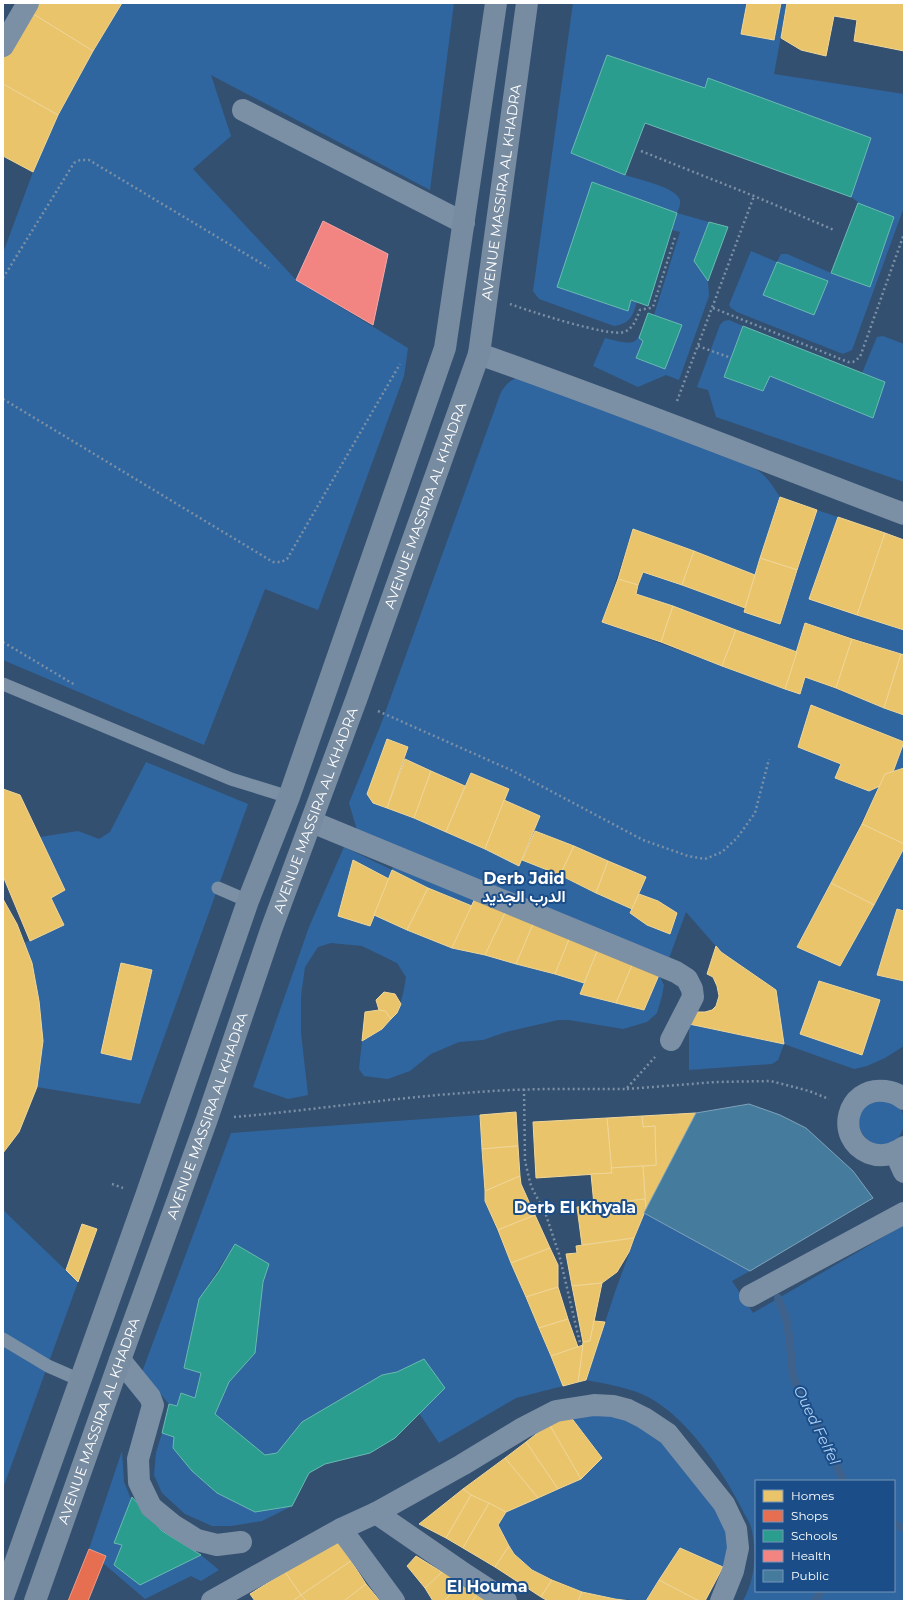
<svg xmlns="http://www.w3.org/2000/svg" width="907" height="1604" font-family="Montserrat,Vazirmatn,sans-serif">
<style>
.green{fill:#2f66a0;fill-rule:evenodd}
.homes{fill:#e9c46a;stroke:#f0d697}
.shops{fill:#e76f51;stroke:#ee9a85}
.schools{fill:#2a9d8f;stroke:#6abab1}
.health{fill:#f28482;stroke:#f6a9a8}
.public{fill:#457b9d;stroke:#7da3ba}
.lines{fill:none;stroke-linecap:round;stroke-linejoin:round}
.stream{stroke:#3e628b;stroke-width:8}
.path{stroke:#7b8fa5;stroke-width:2.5;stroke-dasharray:2 3;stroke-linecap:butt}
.lane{stroke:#7b8fa5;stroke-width:13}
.street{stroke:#7b8fa5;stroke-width:22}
.secondary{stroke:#778ba1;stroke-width:22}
.labels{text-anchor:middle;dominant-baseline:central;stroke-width:4;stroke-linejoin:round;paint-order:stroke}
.street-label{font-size:14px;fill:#fff;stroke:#1b4e89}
.water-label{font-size:15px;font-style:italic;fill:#b1d1f4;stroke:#1b4e89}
.quarter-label{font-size:16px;font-weight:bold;fill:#fff;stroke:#1b4e89}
</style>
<rect width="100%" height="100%" fill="#345070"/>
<g class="green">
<polygon points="122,3 454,3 430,190 211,75 231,136 193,169 296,280 408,348 404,376 318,610 265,589 204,745 3,660 3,253 33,172 58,115 93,51"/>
<path d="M573,3h214l-13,71 130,20v113l-52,143 -9,4 -106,-42 -6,-4 -2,-3 22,-54 26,11 4,-8h6l44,19 27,-71 -7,-5 -206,-74 -20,52c13,4 48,12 54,23 3,5 0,10 -2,15l32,9 -15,39 14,20 1,15 -30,84 -13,-5 -28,12 -45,-21 12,-28c35,9 31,7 43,-25l6,2 26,-83 -8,-2 -24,76 -11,-4c-5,15 -6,21 -23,24l-75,-27 -6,-8z"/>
<polygon points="729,320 743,326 724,377 763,391 770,376 873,418 885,382 862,373 877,337 883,336 904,344 904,482 716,417 708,390 697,387 720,325 724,321"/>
<path d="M523,376l227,90c16,8 20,16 30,31l-25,78 -61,-24 -61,-22 -31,93 197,72 6,-17 99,38v53l-11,4 10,-30 -91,-37 -14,42 43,17 -5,15 33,12 11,-5 -49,97 -34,64 43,19 34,-61 30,-57v58l-2,4h-4l-20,65 26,6v65l-19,12 -18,8 -13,3 -70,-25 -6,16 -6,4 -83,6v-46l94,20 -7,-54 -55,-38 -35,-40 -18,49 -311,-131 -8,-27 32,-79 120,-332c6,-9 10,-13 22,-16z"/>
<path d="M817,510l21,7 -29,82 95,31v25l-98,-32 -9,29 -161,-58 7,-22c46,15 92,32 137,52z"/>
<polygon points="146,762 248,804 140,1104 37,1087 19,1132 3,1153 3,899 17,924 24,943 64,925 51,898 65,890 40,837 78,831 99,839 110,832"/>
<path d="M344,847l48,23 3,-9 203,88 -17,45 63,16 15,-35 5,10 -2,11 -5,17 -10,9 -24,7 -54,-9h-11l-52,12 -23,8 -24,2 -28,12 -21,17 -22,8 -24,-3 -5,-7 3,-28c31,-18 39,-28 44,-64l-9,-14 -35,-17 -31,-3 -13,4 -13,20 -4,29v37l7,62 -20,4 -35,-12 56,-160zM392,870l36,18 -39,-9z"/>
<path d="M881,1098c5,2 13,4 17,7 9,9 7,29 -3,36 -4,3 -12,4 -17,6 -26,-14 -26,-39 3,-49z"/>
<polygon points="480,1115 485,1202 563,1386 516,1398 439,1443 419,1413 397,1372 302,1422 277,1453 265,1455 215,1414 229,1382 255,1353 263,1282 269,1264 235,1244 199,1299 201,1373 195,1398 181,1393 177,1406 169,1404 142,1372 231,1133"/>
<polygon points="3,1210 78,1282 3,1488"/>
<path d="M644,1213l106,58 -18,10 21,32 151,-88v376h-161c12,-23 14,-45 9,-70 -1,-8 -7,-15 -10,-22 -20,-39 -53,-89 -92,-111 -18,-10 -44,-14 -64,-18l29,-88zM756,1481h138v110h-138z"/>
<polygon points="594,1405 668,1434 731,1532 723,1567 680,1548 646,1601 615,1599 582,1592 532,1570 514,1554 498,1525 506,1512 581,1479 601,1458 570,1416"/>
<polygon points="162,1433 174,1437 173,1448 192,1471 217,1493 255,1512 292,1506 262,1521 231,1526 212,1526 185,1514 162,1493 154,1475 156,1453"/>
<polygon points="122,1451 124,1482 131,1499 132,1497 162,1531 201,1555 219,1570 201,1581 191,1576 145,1599 103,1563 105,1556 89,1549"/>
</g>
<g class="homes">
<polygon points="35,3 122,3 93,51 30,12"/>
<polygon points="747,3 781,3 774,40 741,34"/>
<polygon points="787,3 904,3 904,51 854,41 857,20 834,16 826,56 801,50 781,38"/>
<polygon points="30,12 93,51 58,115 3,84 3,59"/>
<polygon points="3,84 58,115 33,172 3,156"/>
<polygon points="780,497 817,510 797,570 760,558"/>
<polygon points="838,517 885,533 857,615 809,599"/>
<polygon points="633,529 694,551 682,585 643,572 638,585 618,579"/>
<polygon points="885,533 904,540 904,630 857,615"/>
<polygon points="694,551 755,575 745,608 682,585"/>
<polygon points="760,558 797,570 780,624 744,612"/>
<polygon points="618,579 638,585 636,594 673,606 661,642 602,622"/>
<polygon points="673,606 736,630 722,666 661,642"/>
<polygon points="805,623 852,639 836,688 805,677 800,694 785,689"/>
<polygon points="736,630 797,652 785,689 722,666"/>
<polygon points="852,639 901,654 884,708 836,688"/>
<polygon points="901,654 904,655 904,715 884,708"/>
<polygon points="811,705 904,742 893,772 885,774 880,786 869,791 835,778 841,764 798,747"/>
<polygon points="387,739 408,747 387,808 373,803 367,794"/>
<polygon points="405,759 431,771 414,818 387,808"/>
<polygon points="904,768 904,844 862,824 885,774"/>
<polygon points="431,771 465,786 446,832 414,818"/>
<polygon points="471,773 509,789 485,849 446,832"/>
<polygon points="3,789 20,795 65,890 51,898 64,925 30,941 3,876"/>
<polygon points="504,800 540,816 519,866 485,849"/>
<polygon points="862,824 904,844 904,848 874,905 831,883"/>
<polygon points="535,831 574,846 560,875 522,860"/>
<polygon points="574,846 608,861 596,893 560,875"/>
<polygon points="353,860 389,879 370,926 338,916"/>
<polygon points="608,861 646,877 632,909 596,893"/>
<polygon points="392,870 428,888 407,930 374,915"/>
<polygon points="831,883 874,905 840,966 797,947"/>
<polygon points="428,888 472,906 452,948 407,930"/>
<polygon points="639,894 658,901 677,913 670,934 647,925 630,913"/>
<polygon points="476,896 506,911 485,955 452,948"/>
<polygon points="3,899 17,924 32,963 39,1001 43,1041 37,1087 19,1132 3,1153"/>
<polygon points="897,909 904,911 904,981 877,975"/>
<polygon points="506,911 534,922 516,964 485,955"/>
<polygon points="534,922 570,937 555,974 516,964"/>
<polygon points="570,937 598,949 584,983 555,974"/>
<polygon points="716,946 721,952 776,990 784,1044 689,1024 693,1012 705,1012 712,1010 716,1006 719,996 717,986 713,977 707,974"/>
<polygon points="598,949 633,963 616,1003 580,994"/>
<polygon points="121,963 152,970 131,1060 101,1053"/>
<polygon points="633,963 659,975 644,1010 616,1003"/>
<polygon points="819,981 880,1000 862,1055 800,1034"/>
<polygon points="384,992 395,994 401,1004 397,1013 391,1019 385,1011 379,1010 376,1000"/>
<polygon points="379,1010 385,1011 391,1019 382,1029 362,1041 365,1012"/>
<polygon points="516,1112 518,1146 482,1149 480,1115"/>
<polygon points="696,1113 646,1209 643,1166 656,1165 655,1126 643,1127 642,1116"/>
<polygon points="642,1116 643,1127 655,1126 656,1165 611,1168 607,1118"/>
<polygon points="607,1118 612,1173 536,1178 533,1122"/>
<polygon points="518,1146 520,1176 485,1191 482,1149"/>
<polygon points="643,1166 645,1199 594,1205 591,1174 612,1173 611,1168"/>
<polygon points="520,1176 521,1184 535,1215 498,1230 485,1201 485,1191"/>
<polygon points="645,1199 646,1209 634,1238 582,1245 577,1207"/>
<polygon points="535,1215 550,1248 511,1263 498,1230"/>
<polygon points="82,1224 97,1229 78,1282 66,1270"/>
<polygon points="634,1238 629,1252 617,1272 602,1283 572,1286 566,1254 577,1253 576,1246"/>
<polygon points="550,1248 558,1265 558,1287 526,1297 511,1263"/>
<polygon points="602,1283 590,1341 583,1342 572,1286"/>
<polygon points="558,1287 568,1319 539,1328 526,1297"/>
<polygon points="568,1319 578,1347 551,1356 539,1328"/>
<polygon points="594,1321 605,1322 586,1380 578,1382 583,1342 590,1341"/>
<polygon points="583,1345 578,1382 563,1386 551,1356"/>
<polygon points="570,1416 602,1458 581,1479 549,1424"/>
<polygon points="549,1424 581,1479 558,1489 526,1442"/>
<polygon points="526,1442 558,1489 538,1498 505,1458"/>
<polygon points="505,1458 538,1498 506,1512 471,1495 463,1489"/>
<polygon points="463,1489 471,1495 446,1538 419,1524"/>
<polygon points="471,1495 489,1503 463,1548 446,1538"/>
<polygon points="489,1503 506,1512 498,1525 509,1546 495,1567 463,1548"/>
<polygon points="338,1541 351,1561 301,1595 285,1572"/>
<polygon points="509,1546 514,1554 532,1570 552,1580 541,1597 495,1567"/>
<polygon points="680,1548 723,1567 705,1601 699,1601 659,1580"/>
<polygon points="416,1556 442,1572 425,1588 407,1566"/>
<polygon points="351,1561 366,1584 344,1601 306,1601 301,1595"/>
<polygon points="285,1572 301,1595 293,1601 255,1601 250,1594"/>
<polygon points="442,1572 463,1582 444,1601 433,1601 425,1588"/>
<polygon points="552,1580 582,1592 578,1601 548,1601 541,1597"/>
<polygon points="659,1580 699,1601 646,1601"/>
<polygon points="463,1582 480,1592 472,1601 444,1601"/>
<polygon points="366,1584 380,1601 344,1601"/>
<polygon points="480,1592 493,1601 472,1601"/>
<polygon points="582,1592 615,1599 631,1601 578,1601"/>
<polygon points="301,1595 306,1601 293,1601"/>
</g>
<polygon class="shops" points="89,1549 106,1556 88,1601 68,1601"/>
<g class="schools">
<polygon points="607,55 705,88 708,78 871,138 851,197 645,123 625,175 571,153"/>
<polygon points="592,182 677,213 648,306 631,300 628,311 557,287"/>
<polygon points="858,203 894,217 870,287 831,273"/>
<polygon points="709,222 728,227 708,281 694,261"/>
<polygon points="777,262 828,281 814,315 763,295"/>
<polygon points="648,313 682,325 665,369 636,358 643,341 639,338"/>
<polygon points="743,326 885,382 873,418 770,376 763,391 724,377"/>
<polygon points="235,1244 269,1264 263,1282 255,1353 229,1382 215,1414 265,1455 277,1453 302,1422 382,1375 397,1372 424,1359 445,1388 395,1438 370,1453 325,1464 309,1473 292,1506 255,1512 217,1493 192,1471 173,1448 174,1437 162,1433 169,1404 177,1406 181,1393 195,1398 201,1373 184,1368 199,1299 219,1271"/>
<polygon points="132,1497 162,1531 201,1555 140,1585 114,1565 122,1545 114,1543"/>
</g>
<polygon class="health" points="323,221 388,254 373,325 296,280"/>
<polygon class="public" points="749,1104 780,1115 806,1128 853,1171 873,1198 750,1271 644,1213 696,1113"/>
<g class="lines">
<g class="stream">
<polyline points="778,1298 786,1318 789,1335 793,1376 804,1405 814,1419 832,1453 843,1481"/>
<polyline points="894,1524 904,1528"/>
<polyline points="815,1601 821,1591"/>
</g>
<g class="path">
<polyline points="641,151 754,196 834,230"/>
<polyline points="3,278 74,163 80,160 89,160 269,268"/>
<path d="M510,304c19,7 98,33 114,28 10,-4 12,-13 16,-22l10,-2 3,-1 22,-70"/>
<polyline points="713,308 848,362 853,362 860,357 904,234"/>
<polyline points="698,346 731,358"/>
<polyline points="3,399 273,562 281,562 287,559 400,364"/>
<polyline points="677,401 754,196"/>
<polyline points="3,642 75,685"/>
<polyline points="378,711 513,771 643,840 688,856 705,859 722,852 737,838 755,813 769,759"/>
<polyline points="524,1089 525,1161 531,1186 546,1215 559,1254 580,1343"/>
<polyline points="627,1089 716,1082 771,1081 809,1091 829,1099"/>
<path d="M234,1117c81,-7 162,-20 244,-25 49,-4 99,-3 148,-3l29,-32"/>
<polyline points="112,1184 123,1188"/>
</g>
<g class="lane">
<polyline points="3,684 231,779 289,797"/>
<polyline points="218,888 248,901"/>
<polyline points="3,1339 48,1366 80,1380"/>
</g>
<g class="street">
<polyline points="3,46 28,3"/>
<polyline points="243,110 464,223"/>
<path d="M479,354c143,50 283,106 425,160"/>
<polyline points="312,822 676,972 687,979 692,989 693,997 671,1040"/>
<path d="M904,1099c-6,-5 -11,-7 -19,-8 -39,-5 -51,48 -16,62 13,5 25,1 35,-6"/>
<polyline points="895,1152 904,1172"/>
<polyline points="750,1296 904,1213"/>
<polyline points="120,1360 150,1397 153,1405 138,1459 139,1482 151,1507 173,1525 197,1540 217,1545 241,1542"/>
<polyline points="376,1513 466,1575 506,1601"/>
<polyline points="341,1529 394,1601"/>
<polyline points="212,1601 341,1529 376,1513 462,1465 523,1428 556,1411 594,1405 613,1406 628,1410 644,1418 668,1434 724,1504 736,1529 738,1548 733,1571 721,1601"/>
</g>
<g class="secondary">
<polyline points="3,1597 146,1196 248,901 289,797 445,348 496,3"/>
<path id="s1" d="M35,1601l85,-241 87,-241 64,-189 85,-230 123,-346 48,-351"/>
</g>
</g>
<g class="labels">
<g class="street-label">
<text stroke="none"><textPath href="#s1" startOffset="1487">AVENUE MASSIRA AL KHADRA</textPath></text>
<text stroke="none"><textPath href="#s1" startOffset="1163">AVENUE MASSIRA AL KHADRA</textPath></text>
<text stroke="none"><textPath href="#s1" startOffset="839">AVENUE MASSIRA AL KHADRA</textPath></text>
<text stroke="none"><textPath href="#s1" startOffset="515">AVENUE MASSIRA AL KHADRA</textPath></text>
<text stroke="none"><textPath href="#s1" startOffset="191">AVENUE MASSIRA AL KHADRA</textPath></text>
</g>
<g class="water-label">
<text transform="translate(817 1425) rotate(64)">Oued Felfel</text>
</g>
<g class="quarter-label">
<text x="524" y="878">Derb Jdid<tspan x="524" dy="18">الدرب الجديد</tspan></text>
<text x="575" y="1207">Derb El Khyala</text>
<text x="487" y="1586">El Houma</text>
</g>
</g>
<rect width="907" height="1604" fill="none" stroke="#ffffff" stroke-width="8"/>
<rect x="755" y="1480" width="140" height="112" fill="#1b4e89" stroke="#7695b8"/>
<rect x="763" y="1490" width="20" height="12" fill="#e9c46a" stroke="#7695b8"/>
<text x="791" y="1500" font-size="12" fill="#ffffff">Homes</text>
<rect x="763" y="1510" width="20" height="12" fill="#e76f51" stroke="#7695b8"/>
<text x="791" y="1520" font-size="12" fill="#ffffff">Shops</text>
<rect x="763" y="1530" width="20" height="12" fill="#2a9d8f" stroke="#7695b8"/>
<text x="791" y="1540" font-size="12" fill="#ffffff">Schools</text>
<rect x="763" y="1550" width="20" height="12" fill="#f28482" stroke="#7695b8"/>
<text x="791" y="1560" font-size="12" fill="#ffffff">Health</text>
<rect x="763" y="1570" width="20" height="12" fill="#457b9d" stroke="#7695b8"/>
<text x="791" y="1580" font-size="12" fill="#ffffff">Public</text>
</svg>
